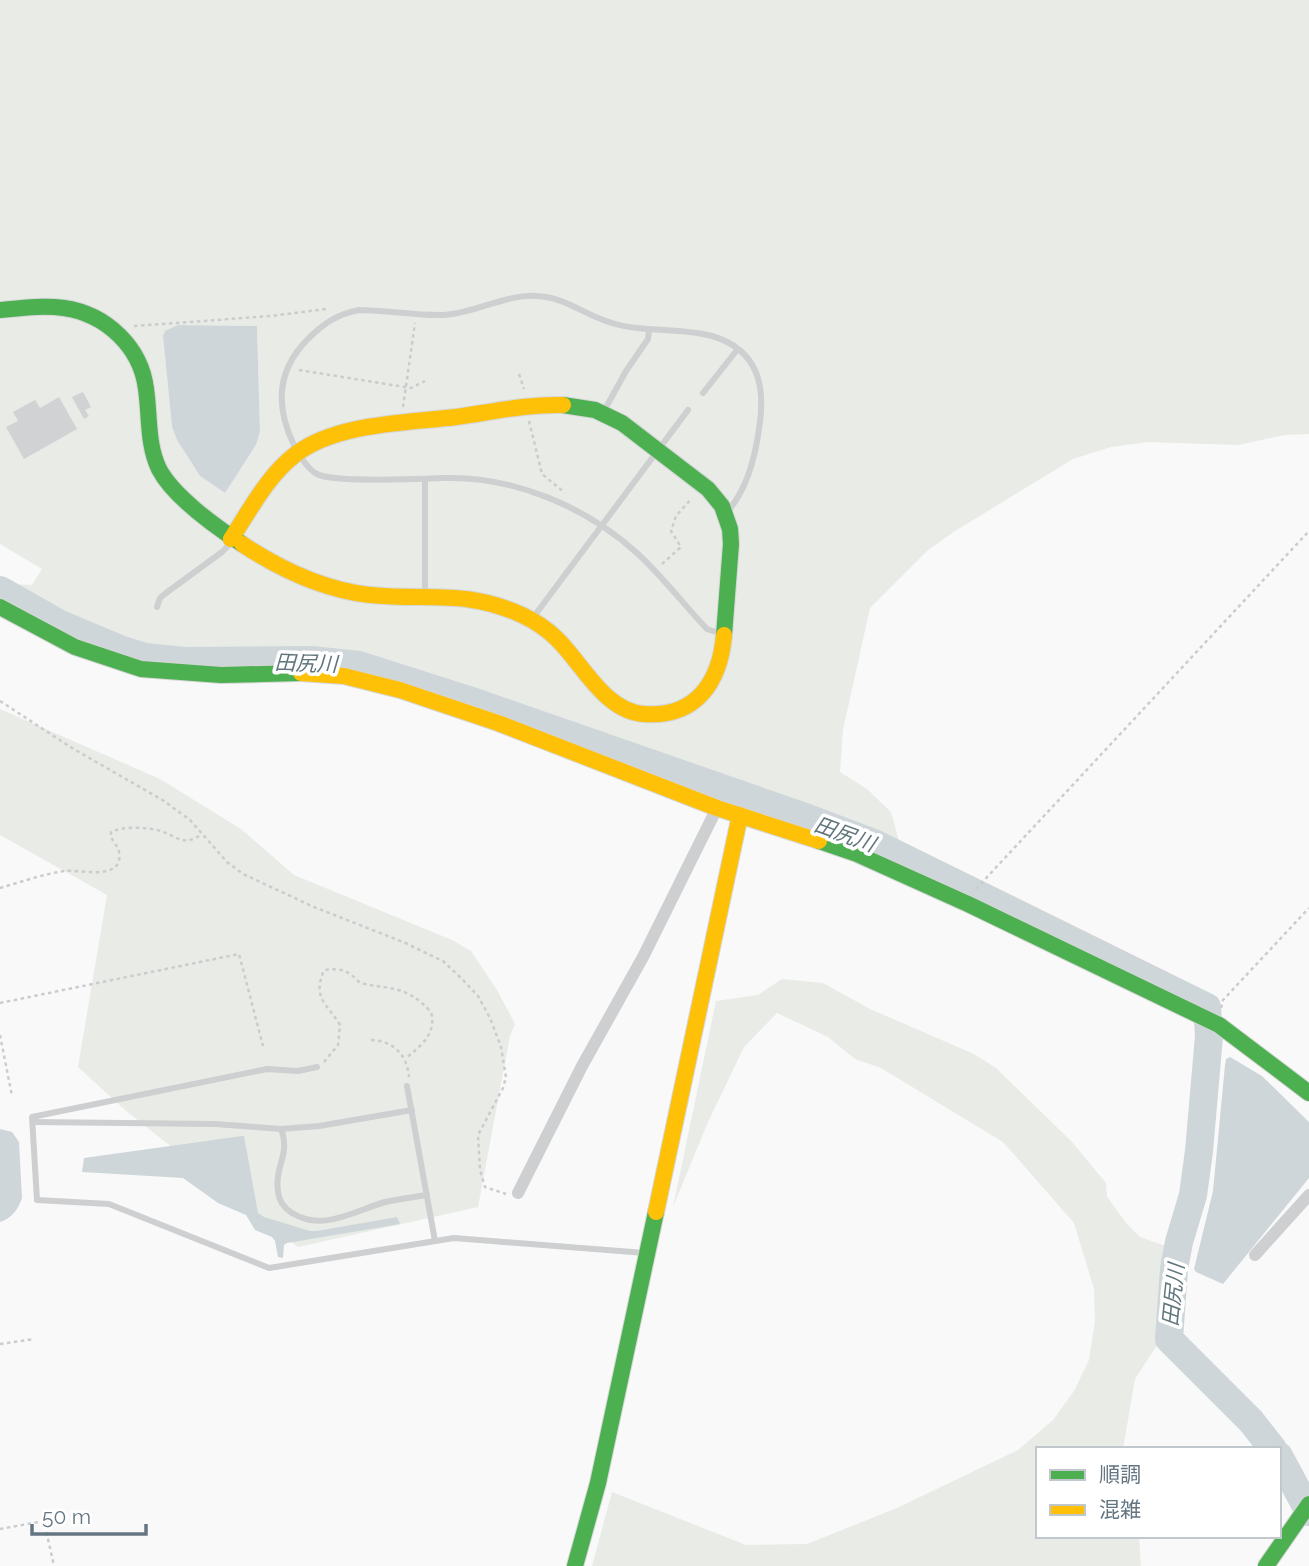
<svg xmlns="http://www.w3.org/2000/svg" width="1309" height="1566" font-family="Raleway,'Noto Sans JP',sans-serif">
<style>
.green{fill:#e8ebe6;fill-rule:evenodd}
.water{fill:#ced6d9}
.lines{fill:none;stroke-linecap:round;stroke-linejoin:round}
.river{stroke:#ced6d9;stroke-width:28}
.building{fill:#d0d2d3}
.fast-casing{stroke:#d5d6d7;stroke-width:18}
.slow-casing{stroke:#d5d6d7;stroke-width:18}
.path{stroke:#cbcccd;stroke-width:2.5;stroke-dasharray:3.5 3.5;stroke-linecap:butt}
.lane{stroke:#cecfd0;stroke-width:6}
.street{stroke:#cecfd0;stroke-width:12}
.fast{stroke:#4caf50;stroke-width:16}
.slow{stroke:#ffc107;stroke-width:16}
.labels{text-anchor:middle;dominant-baseline:central;stroke-width:7;stroke-linejoin:round;paint-order:stroke}
.water-label{font-size:21px;font-style:italic;fill:#60757c;stroke:#fff}
</style>
<rect width="100%" height="100%" fill="#f9f9f9"/>
<g class="green">
<path d="M0,0h1309v434l-24,1 -47,10 -90,-3 -37,5 -38,12 -118,72 -28,20 -57,57 -27,122 -3,42 27,17 24,23 14,51 -121,-49 -395,-136 -40,-11 -51,-4 -118,3 -32,-5 -51,-15 -45,-19 -52,-31v-16l8,4 24,1 10,-16 -42,-25zM178,325l79,1 3,106 -4,13 -31,48 -25,-17 -23,-36 -5,-13 -9,-91z"/>
<polygon points="0,709 160,779 241,829 294,875 452,940 471,951 497,990 515,1024 510,1036 478,1207 298,1247 125,1110 78,1067 107,895 0,835"/>
<polygon points="782,979 823,983 870,1009 974,1054 996,1068 1072,1142 1106,1183 1107,1197 1127,1224 1140,1237 1171,1248 1161,1339 1135,1379 1123,1449 1038,1449 1038,1536 1139,1536 1141,1566 592,1566 612,1492 746,1545 807,1544 897,1508 1018,1450 1053,1420 1074,1391 1089,1360 1095,1321 1094,1289 1074,1223 1003,1142 881,1068 855,1059 828,1037 777,1013 744,1047 708,1122 673,1207 716,1001 758,995"/>
</g>
<g class="water">
<polygon points="178,325 257,326 260,432 256,445 225,493 200,476 177,440 172,427 163,336 165,331"/>
<polygon points="1230,1057 1262,1076 1309,1122 1309,1178 1223,1284 1196,1272 1194,1269 1213,1191 1225,1065 1226,1059"/>
<path d="M0,1129l12,3 7,10 3,56c-3,10 -11,21 -22,24z"/>
<polygon points="242,1136 244,1136 258,1213 264,1217 310,1231 317,1231 397,1217 400,1224 287,1243 284,1245 283,1258 278,1257 275,1241 272,1237 255,1230 246,1215 218,1203 183,1178 82,1172 84,1158"/>
</g>
<g class="lines">
<g class="river">
<polyline points="0,590 60,624 122,650 145,657 184,661 311,660 359,665 472,701 808,818 874,843 1207,1007 1209,1036 1199,1151 1193,1195 1179,1242 1174,1269 1169,1339 1251,1421 1273,1449"/>
<polyline points="1279,1456 1309,1512"/>
</g>
</g>
<g class="building">
<polygon points="83,392 91,407 85,410 89,416 84,419 72,397"/>
<polygon points="59,397 77,429 24,459 6,427 18,421 13,412 35,400 40,408"/>
</g>
<g class="lines">
<defs>
<g id="fast">
<path d="M0,310c21,-2 43,-5 64,-2 42,6 77,39 82,81 4,27 1,55 13,80 14,27 57,58 83,75"/>
<polyline points="563,405 595,410 622,423 708,489 722,506 730,529 731,544 724,635"/>
<polyline points="0,607 75,647 141,669 221,675 301,673"/>
<polyline points="819,841 857,854 968,904 1219,1025 1309,1093"/>
<polyline points="575,1566 598,1483 656,1212"/>
<polyline points="1266,1566 1309,1504"/>
</g>
<g id="slow">
<path d="M231,539c19,-29 37,-64 65,-85 41,-31 111,-31 160,-37 36,-5 71,-13 107,-12"/>
<path d="M242,544c38,25 82,46 128,51 58,6 95,-6 152,20 13,6 25,14 35,24 25,24 48,73 87,75 52,4 76,-32 80,-79"/>
<polyline points="301,673 344,676 400,690 498,723 717,808 819,841"/>
<polyline points="656,1212 740,815"/>
</g>
</defs>
<use href="#fast" class="fast-casing"/>
<use href="#slow" class="slow-casing"/>
<g class="path">
<polyline points="134,326 271,316 326,309"/>
<polyline points="299,370 411,388 425,381"/>
<polyline points="519,374 524,389"/>
<polyline points="403,407 415,323"/>
<polyline points="529,421 542,474 565,493"/>
<polyline points="662,564 681,547 671,531 676,516 692,498"/>
<polyline points="0,701 72,748 164,801 190,820 227,862 243,874 314,907 403,942 443,961 462,979 478,996 490,1018 501,1047 506,1077 503,1088 478,1135 480,1170 485,1187 506,1194"/>
<path d="M0,888c21,-6 43,-14 65,-17 15,-2 59,11 54,-19 -1,-6 -6,-10 -8,-15v-5c12,-6 37,-5 50,-1 17,6 23,16 41,3"/>
<polyline points="976,889 1309,531"/>
<polyline points="0,1003 239,954 263,1046"/>
<polyline points="1221,1008 1223,1000 1309,908"/>
<polyline points="0,1035 12,1096"/>
<path d="M371,1040c23,1 36,15 38,37"/>
<path d="M324,1062l14,-17 2,-20c-13,-22 -28,-26 -16,-55 17,-2 24,0 36,13 32,7 46,2 71,29 6,21 -10,34 -25,46"/>
<polyline points="0,1344 34,1339"/>
<polyline points="0,1529 44,1521 54,1566"/>
</g>
<g class="lane">
<polyline points="703,393 737,350"/>
<polyline points="604,411 626,371 648,339 649,331"/>
<polyline points="425,479 425,592"/>
<polyline points="157,607 160,598 166,593 222,552 233,541"/>
<polyline points="532,619 688,410"/>
<path d="M722,634l-15,-5c-23,-24 -44,-52 -69,-75 -51,-47 -124,-78 -194,-76 -23,1 -110,5 -127,-4 -11,-6 -17,-19 -23,-29 -19,-39 -17,-76 15,-107 15,-15 29,-24 50,-28 28,0 57,6 85,5 32,-2 61,-21 93,-19 28,1 49,20 75,27 32,10 67,4 100,13 47,14 54,51 47,93 -4,29 -12,61 -32,83"/>
<polyline points="317,1067 298,1071 267,1069 32,1117 37,1200 109,1204 269,1268 454,1238 645,1253"/>
<polyline points="407,1086 435,1241"/>
<polyline points="33,1122 215,1124 281,1129 319,1126 412,1110"/>
<path d="M281,1129c10,26 -7,37 -3,63 1,9 6,16 14,21 31,19 62,-2 93,-11 14,-3 28,-5 42,-7"/>
</g>
<g class="street">
<polyline points="518,1193 582,1066 643,957 717,808"/>
<polyline points="1255,1255 1309,1195"/>
</g>
<use href="#fast" class="fast"/>
<use href="#slow" class="slow"/>
</g>
<g class="labels">
<g class="water-label">
<text transform="translate(306 663) rotate(2)">田尻川</text>
<text transform="translate(845 834) rotate(20)">田尻川</text>
<text transform="translate(1173 1295) rotate(-84)">田尻川</text>
</g>
</g>
<rect x="1036" y="1447" width="245" height="91" fill="#ffffff" stroke="#c1c8cd" stroke-width="2"/>
<rect x="1050" y="1470" width="35" height="10" fill="#4caf50" stroke="#c1c8cd" stroke-width="2"/>
<text x="1099" y="1482" font-size="21" fill="#657683">順調</text>
<rect x="1050" y="1505" width="35" height="10" fill="#ffc107" stroke="#c1c8cd" stroke-width="2"/>
<text x="1099" y="1517" font-size="21" fill="#657683">混雑</text>
<path d="M32 1524v10h114v-10" fill="none" stroke="#657683" stroke-width="3.5"/>
<text x="42" y="1524" font-size="21" fill="#657683" stroke="#ffffff" stroke-width="5" paint-order="stroke">50 m</text>
</svg>
